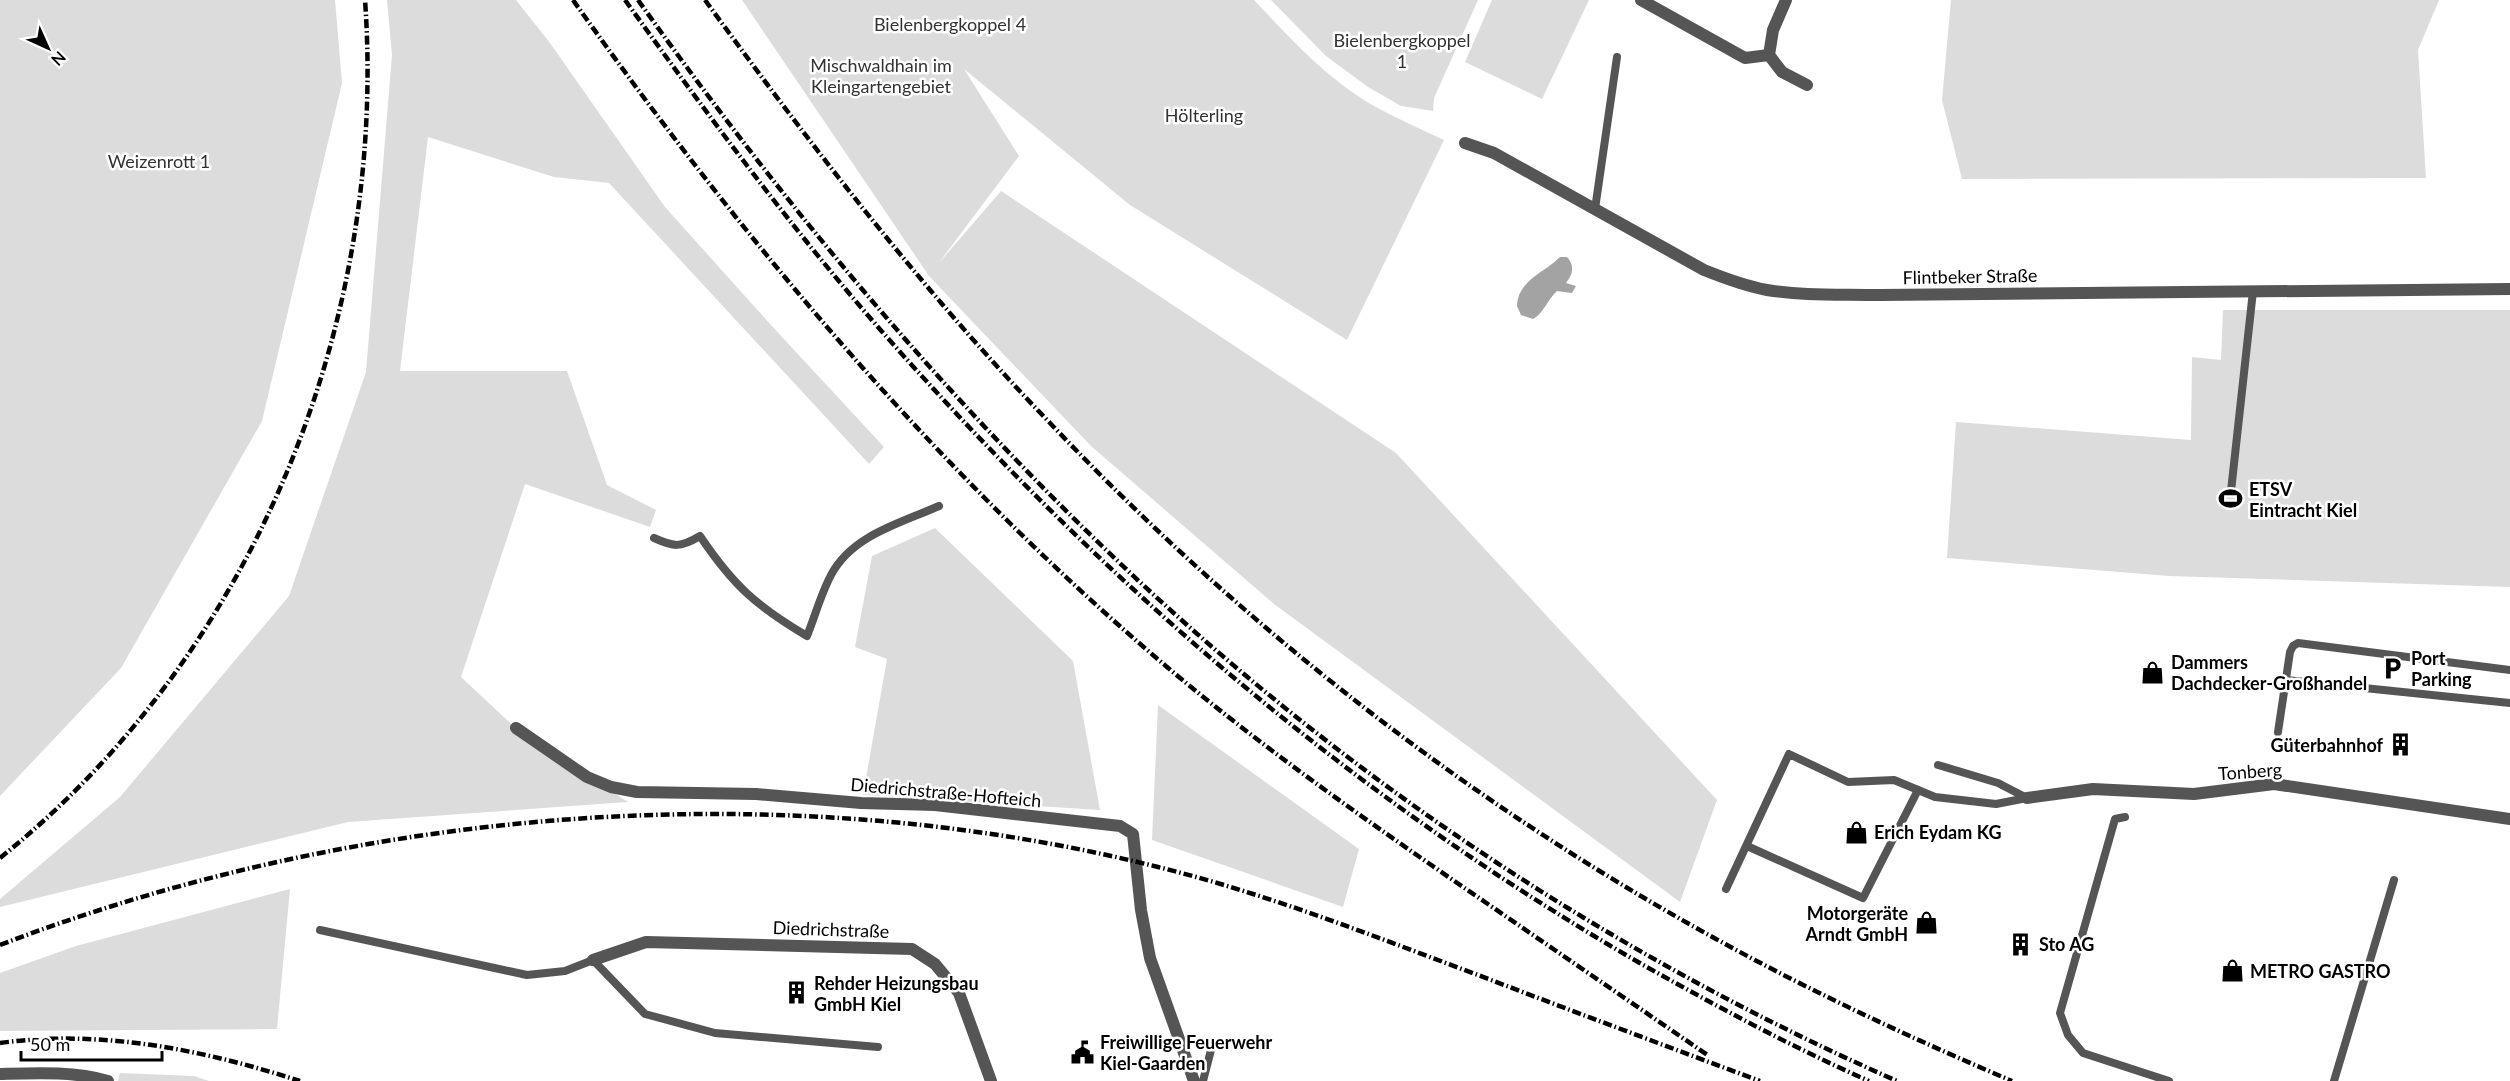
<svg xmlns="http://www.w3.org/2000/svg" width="2510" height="1081" font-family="Lato,sans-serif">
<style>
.green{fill:#dcdcdc}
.water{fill:#a3a3a3}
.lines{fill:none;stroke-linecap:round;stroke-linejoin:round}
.lane{stroke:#555;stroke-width:8}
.street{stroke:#555;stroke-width:12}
.rail{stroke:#000;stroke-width:4.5;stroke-dasharray:9 3 1.5 3;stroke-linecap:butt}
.labels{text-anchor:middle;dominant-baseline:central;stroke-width:5;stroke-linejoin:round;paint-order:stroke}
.park-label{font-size:18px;fill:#333;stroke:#fff}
.street-label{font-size:18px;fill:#000;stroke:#fff}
.poi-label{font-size:18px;font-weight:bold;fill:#000;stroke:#fff;text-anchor:start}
</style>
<rect width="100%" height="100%" fill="#fff"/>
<g class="green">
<polygon points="0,0 335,0 342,83 262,421 121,668 0,796"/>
<polygon points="387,0 516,0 550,43 665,207 770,324 884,447 869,464 609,183 554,177 428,137 400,371 567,371 607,485 656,510 650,527 525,484 461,677 521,733 628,802 348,822 0,907 0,899 120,797 289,596 366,372 392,55"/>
<path d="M742,0h512c37,39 74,80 122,107 22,12 45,22 68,33l-97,200 -217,-135 -166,-136 55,87 -81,108 63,-73 395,262 321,347 -37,102 -406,-298 -183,-158 -162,-170z"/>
<polygon points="1271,0 1478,0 1434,98 1433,111 1401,106 1368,87 1326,56"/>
<polygon points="1492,0 1589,0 1542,99 1465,62"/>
<polygon points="1951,0 2439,0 2418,50 2426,178 1962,179 1942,100"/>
<polygon points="2223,310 2510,310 2510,587 2169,576 1947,558 1956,422 2191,440 2192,357 2221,360"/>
<polygon points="935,528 1073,661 1100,810 863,795 887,659 855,647 872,556"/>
<polygon points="1158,705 1359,849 1343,907 1152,840"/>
<polygon points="290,889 277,1029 0,1031 0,973 76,946"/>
<polygon points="120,1073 194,1076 209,1081 118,1081"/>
</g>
<path class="water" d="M1560,257h7c8,9 6,17 -1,26l10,3 -4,7 -15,-2c-9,8 -14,23 -24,28l-12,-4 -4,-9c1,-26 27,-33 43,-49z"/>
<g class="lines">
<g class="lane">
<polyline points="1595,209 1617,57"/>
<polyline points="2231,491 2253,291"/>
<path d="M654,538c20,9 26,10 46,-2 33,49 56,70 107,100 8,-20 14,-42 24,-61 21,-40 70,-52 108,-69"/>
<polyline points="2286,680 2510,703"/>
<polyline points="2278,732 2290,652 2293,646 2298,643 2510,670"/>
<polyline points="1938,765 1998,783 2027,798"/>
<polyline points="2125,817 2115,819 2060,1013 2068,1035 2083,1053 2169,1081"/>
<polyline points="1747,846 1863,898 1918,790"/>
<polyline points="1726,889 1789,754 1848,782 1894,780 1935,797 1996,804 2027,798"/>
<polyline points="320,930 527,975 565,971 593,960 645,1014 715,1033 878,1047"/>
<polyline points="1203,1081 1211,1050"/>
<polyline points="2334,1081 2394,880"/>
</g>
<g class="street">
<polyline points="1641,0 1745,58 1769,55"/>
<polyline points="1786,0 1773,30 1769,55 1782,72 1807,85"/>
<path d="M1465,143l29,10 210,117c20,8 41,16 63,20 37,6 75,4 113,5l630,-6"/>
<polyline points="516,728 587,777 611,787 637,792 756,794 861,803 935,805 1120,826 1133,834 1141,910 1150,958 1194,1081"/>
<polyline points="2027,798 2093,789 2194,794 2274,784 2510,819"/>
<polyline points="593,960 646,942 912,949 935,964 959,993 991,1081"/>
<path d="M0,1074c35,-1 74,-3 108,7"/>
</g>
<g class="rail">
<path d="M573,0c172,243 366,474 594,667 90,76 186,144 283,211 86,59 173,119 259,178"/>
<path d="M625,0c85,118 171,235 268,344 219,247 465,457 752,622 73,41 147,81 224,115"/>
<path d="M638,0c139,195 292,380 464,546 230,223 502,406 795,535"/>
<path d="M705,0c107,147 218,291 344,422 194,205 420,381 667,517 96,53 195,99 296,142"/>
<path d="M0,858c254,-203 388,-537 365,-858"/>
<path d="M0,945c360,-138 783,-172 1158,-78 110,27 215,69 320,108 94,36 188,71 282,106"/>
<path d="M0,1043c102,-14 204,7 300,38"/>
</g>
</g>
<defs>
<symbol id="stadium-bare" viewBox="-9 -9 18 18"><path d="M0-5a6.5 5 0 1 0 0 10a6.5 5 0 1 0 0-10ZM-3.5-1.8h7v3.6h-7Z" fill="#000" stroke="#fff" stroke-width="2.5" paint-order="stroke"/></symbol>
<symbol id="parking-bare" viewBox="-9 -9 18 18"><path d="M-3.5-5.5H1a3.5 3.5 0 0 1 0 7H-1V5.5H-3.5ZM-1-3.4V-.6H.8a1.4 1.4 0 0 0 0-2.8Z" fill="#000" stroke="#fff" stroke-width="2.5" paint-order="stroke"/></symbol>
<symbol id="shop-bare" viewBox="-9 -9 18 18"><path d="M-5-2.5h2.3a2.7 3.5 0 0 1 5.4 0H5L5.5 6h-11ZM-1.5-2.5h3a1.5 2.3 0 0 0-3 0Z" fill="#000" stroke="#fff" stroke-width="2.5" paint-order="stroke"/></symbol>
<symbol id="building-bare" viewBox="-9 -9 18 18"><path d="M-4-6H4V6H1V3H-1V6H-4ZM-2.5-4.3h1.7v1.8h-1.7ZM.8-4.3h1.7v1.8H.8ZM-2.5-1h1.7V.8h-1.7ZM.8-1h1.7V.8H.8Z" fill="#000" stroke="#fff" stroke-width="2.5" paint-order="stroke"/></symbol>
<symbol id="civic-bare" viewBox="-9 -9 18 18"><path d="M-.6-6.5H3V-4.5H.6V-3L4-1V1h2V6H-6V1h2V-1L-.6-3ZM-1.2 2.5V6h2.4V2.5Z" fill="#000" stroke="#fff" stroke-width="2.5" paint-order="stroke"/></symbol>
</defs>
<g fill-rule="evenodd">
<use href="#stadium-bare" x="2214" y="482" width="33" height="33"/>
<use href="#parking-bare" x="2376" y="652" width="33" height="33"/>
<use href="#shop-bare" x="2136" y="656" width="33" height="33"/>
<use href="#building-bare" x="2384" y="728" width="33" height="33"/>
<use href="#shop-bare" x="1840" y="816" width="33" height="33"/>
<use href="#shop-bare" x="1910" y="906" width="33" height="33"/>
<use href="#building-bare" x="2004" y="928" width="33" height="33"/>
<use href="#shop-bare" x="2216" y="954" width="33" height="33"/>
<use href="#building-bare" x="780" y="976" width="33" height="33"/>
<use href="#civic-bare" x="1066" y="1036" width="33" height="33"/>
</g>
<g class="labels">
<g class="park-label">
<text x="950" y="24">Bielenbergkoppel 4</text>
<text x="1402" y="40">Bielenbergkoppel<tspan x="1402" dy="21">1</tspan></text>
<text x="881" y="65">Mischwaldhain im<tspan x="881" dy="21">Kleingartengebiet</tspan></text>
<text x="1204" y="115">Hölterling</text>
<text x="159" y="161">Weizenrott 1</text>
</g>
<g class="street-label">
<text transform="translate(1970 276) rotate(-1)">Flintbeker Straße</text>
<text transform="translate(2250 771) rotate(-4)">Tonberg</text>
<text transform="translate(946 792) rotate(5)">Diedrichstraße-Hofteich</text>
<text transform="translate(831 929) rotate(2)">Diedrichstraße</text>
</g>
<g class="poi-label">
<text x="2249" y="489">ETSV<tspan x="2249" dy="21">Eintracht Kiel</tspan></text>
<text x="2411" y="658">Port<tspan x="2411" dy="21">Parking</tspan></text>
<text x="2171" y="662">Dammers<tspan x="2171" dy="21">Dachdecker-Großhandel</tspan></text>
<text x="2383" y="745" text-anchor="end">Güterbahnhof</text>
<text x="1874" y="832">Erich Eydam KG</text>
<text x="1908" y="913" text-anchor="end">Motorgeräte<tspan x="1908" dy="21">Arndt GmbH</tspan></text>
<text x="2039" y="944">Sto AG</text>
<text x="2250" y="971">METRO GASTRO</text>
<text x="814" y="983">Rehder Heizungsbau<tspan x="814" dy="21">GmbH Kiel</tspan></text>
<text x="1100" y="1042">Freiwillige Feuerwehr<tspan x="1100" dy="21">Kiel-Gaarden</tspan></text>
</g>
</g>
<g transform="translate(48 48) rotate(135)" stroke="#ffffff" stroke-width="4.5" paint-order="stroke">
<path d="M0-4.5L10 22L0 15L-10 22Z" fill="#000000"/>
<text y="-9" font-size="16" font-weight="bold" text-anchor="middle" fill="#000000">N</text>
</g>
<path d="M21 1051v9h141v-9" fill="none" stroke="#000000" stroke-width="3"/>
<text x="30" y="1051" font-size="18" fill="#000000" stroke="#ffffff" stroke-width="4.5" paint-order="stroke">50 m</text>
</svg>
